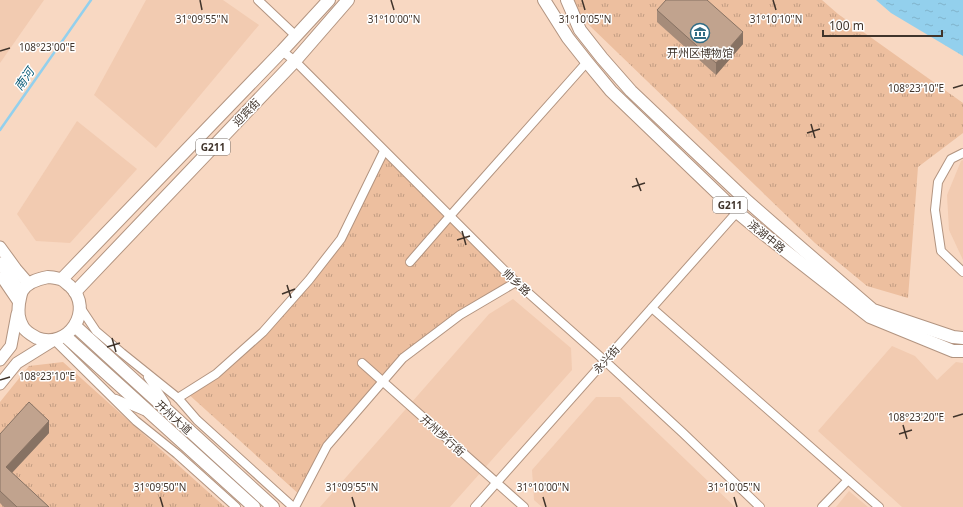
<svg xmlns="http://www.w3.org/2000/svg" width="963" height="507" font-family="'Noto Sans','Noto Sans SC',sans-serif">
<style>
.built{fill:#f2cbb1}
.park{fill:url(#park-tufts)}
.water{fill:url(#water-ripples)}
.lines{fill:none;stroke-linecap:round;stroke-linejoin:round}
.stream{stroke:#93d0ed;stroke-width:2.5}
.minor-casing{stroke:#b29480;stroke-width:10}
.major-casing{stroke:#b29480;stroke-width:13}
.highway-casing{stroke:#b29480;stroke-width:14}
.minor{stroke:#fff;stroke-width:8}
.major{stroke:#fff;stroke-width:11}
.highway{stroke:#fff;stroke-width:12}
.wall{fill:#a68c7a}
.shaded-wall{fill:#877263}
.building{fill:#c1a38e;stroke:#877263}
.ticks{fill:none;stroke:#40342b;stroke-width:1.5}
.labels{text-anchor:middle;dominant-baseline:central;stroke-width:3;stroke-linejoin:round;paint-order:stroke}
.shield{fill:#fff;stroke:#79716b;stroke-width:1}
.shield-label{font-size:10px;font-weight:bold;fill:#40342b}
.poi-label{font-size:11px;fill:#40342b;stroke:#fff}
.street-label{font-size:11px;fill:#40342b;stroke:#fff}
.water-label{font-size:12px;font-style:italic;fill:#0b5c78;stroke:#fff}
.ticks-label{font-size:10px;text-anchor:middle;fill:#40342b;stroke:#fff;stroke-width:3;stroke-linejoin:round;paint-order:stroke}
</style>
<defs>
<pattern id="park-tufts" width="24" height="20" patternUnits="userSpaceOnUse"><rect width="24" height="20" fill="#edbf9f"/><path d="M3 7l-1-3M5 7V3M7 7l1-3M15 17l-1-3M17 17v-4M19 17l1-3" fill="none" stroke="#c19c82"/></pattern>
<pattern id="water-ripples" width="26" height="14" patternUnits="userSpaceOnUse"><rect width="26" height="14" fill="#93d0ed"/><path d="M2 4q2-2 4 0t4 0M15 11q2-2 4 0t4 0" fill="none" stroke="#80b3cb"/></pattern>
</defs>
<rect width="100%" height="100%" fill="#f8d8c2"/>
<g class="built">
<polygon points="0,0 44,0 0,63"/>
<polygon points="146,0 223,0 259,25 156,148 94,95"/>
<polygon points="77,121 137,169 70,243 36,241 17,214"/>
<polygon points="963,160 963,260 949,230 947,195 961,161"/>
<polygon points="513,299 571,348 572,370 450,507 320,507 489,314"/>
<polygon points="892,346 915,356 937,380 956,362 963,363 963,507 902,507 818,431"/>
<polygon points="596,397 620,397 735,507 542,507 534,500 532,470"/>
<polygon points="849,491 868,507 836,507"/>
</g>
<g class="park">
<polygon points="563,0 822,0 838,14 963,103 963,133 918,167 908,298 867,286 815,243"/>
<polygon points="384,151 516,282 403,358 327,446 301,496 186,392 263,332 341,239"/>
<polygon points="63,362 225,507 0,507 0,402 29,366"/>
</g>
<polygon class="water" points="876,0 963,0 963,56 891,13"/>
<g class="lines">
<polyline class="stream" points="0,130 91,0"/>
<defs>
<g id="minor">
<polyline points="258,0 296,36"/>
<polyline points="282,51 295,61 516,282 605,361 683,433 760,507"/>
<polyline points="963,153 951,159 938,182 935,210 941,251 963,272"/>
<polyline points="410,262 450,216 587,62"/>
<polyline points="0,277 19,305"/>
<polyline points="80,307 96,331 122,353 178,398 197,420 293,507"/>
<polyline points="652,308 879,507"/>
<polyline points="54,340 136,421 177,454 236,507"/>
<polyline points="362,363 524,507"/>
<polyline points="148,377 166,404"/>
<polyline points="178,398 216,374 263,332 309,280 341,239 384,151"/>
<polyline points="116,399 144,411"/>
<polyline points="295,507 327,446 403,358 460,315 516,282"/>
<polyline points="475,507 737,212"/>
<polyline points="822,507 848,480"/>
</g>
<g id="major">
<polyline points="0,247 16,269 29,284"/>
<polyline points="0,263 21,292"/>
<polyline points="0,360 11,346 17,314"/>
<polyline points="0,384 17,363 54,340"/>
</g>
<g id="highway">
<polyline points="544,0 568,38 587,62 611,91 737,212 760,231 870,317 953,351 963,351"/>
<polyline points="567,0 580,30 602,58 631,91 746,200 778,228 873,310 953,337 963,338"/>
<path d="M48,277c4,0 8,1 12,2 4,1 7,5 10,7 25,24 -2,64 -33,52 -5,-3 -11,-6 -14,-11 -5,-8 -5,-15 -4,-24 1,-3 1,-8 3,-12 5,-9 16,-12 26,-14z"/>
<polyline points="62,279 282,51 329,0"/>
<polyline points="75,292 295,61 348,0"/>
<polyline points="75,326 273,507"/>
<polyline points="65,336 254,507"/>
</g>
</defs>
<use href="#minor" class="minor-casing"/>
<use href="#major" class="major-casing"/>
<use href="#highway" class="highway-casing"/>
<use href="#minor" class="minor"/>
<use href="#major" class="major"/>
<use href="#highway" class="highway"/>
</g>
<g class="wall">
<polygon points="657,10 743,44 716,75 657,22"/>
<polygon points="49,433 12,473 49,507 4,507 0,503 0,434"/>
</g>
<g class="shaded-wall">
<polygon points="743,32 743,44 716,75 716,63"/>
<polygon points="49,421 49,433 6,479 6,467"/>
</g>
<g class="building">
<polygon points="666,0 707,0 743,32 716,63 657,10"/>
<polygon points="29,402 49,421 6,467 49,507 17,507 0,491 0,434"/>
</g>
<path class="ticks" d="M200,0l2,10M391,0l3,10M582,0l3,10M773,0l3,10M0,51l10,-3M953,88l10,-3M811,124l4,14M807,133l13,-4M636,178l5,13M632,187l13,-4M462,231l4,14M457,240l13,-4M287,285l4,13M282,294l13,-5M112,338l4,14M107,347l13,-4M0,380l10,-3M953,417l10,-3M903,425l4,14M899,434l13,-4M160,497l3,10M352,497l3,10M543,497l3,10M734,497l3,10"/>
<defs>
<symbol id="museum-ring" viewBox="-11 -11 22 22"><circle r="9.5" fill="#fff" stroke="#316c84" stroke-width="1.5"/><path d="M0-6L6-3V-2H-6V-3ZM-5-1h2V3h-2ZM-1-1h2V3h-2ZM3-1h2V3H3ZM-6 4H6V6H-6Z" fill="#316c84"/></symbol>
</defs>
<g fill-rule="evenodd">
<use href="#museum-ring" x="689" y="22" width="22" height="22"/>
</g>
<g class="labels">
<g class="shield">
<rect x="196" y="139" width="34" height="16" rx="3"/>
<rect x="713" y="197" width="34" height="16" rx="3"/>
</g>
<g class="shield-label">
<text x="213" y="147">G211</text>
<text x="730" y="205">G211</text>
</g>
<g class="poi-label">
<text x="700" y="52">开州区博物馆</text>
</g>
<g class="street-label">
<text transform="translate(246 112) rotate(-46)">迎宾街</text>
<text transform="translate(767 236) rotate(39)">滨湖中路</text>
<text transform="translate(517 282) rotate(43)">帅乡路</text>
<text transform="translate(606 359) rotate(-48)">永兴街</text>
<text transform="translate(174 417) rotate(42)">开州大道</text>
<text transform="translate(443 435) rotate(42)">开州步行街</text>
</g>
<g class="water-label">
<text transform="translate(24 79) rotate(-55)">南河</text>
</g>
</g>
<g class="ticks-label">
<text x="202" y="23">31°09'55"N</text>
<text x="394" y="23">31°10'00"N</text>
<text x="585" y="23">31°10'05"N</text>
<text x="776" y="23">31°10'10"N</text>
<text x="47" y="51">108°23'00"E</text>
<text x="916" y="92">108°23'10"E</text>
<text x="47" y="380">108°23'10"E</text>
<text x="916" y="421">108°23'20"E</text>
<text x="160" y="491">31°09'50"N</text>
<text x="352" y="491">31°09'55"N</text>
<text x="543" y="491">31°10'00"N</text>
<text x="734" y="491">31°10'05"N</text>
</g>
<path d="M823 30v6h119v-6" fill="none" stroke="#40342b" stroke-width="2"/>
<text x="829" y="30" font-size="12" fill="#40342b" stroke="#ffffff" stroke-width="3" paint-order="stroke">100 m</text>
</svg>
